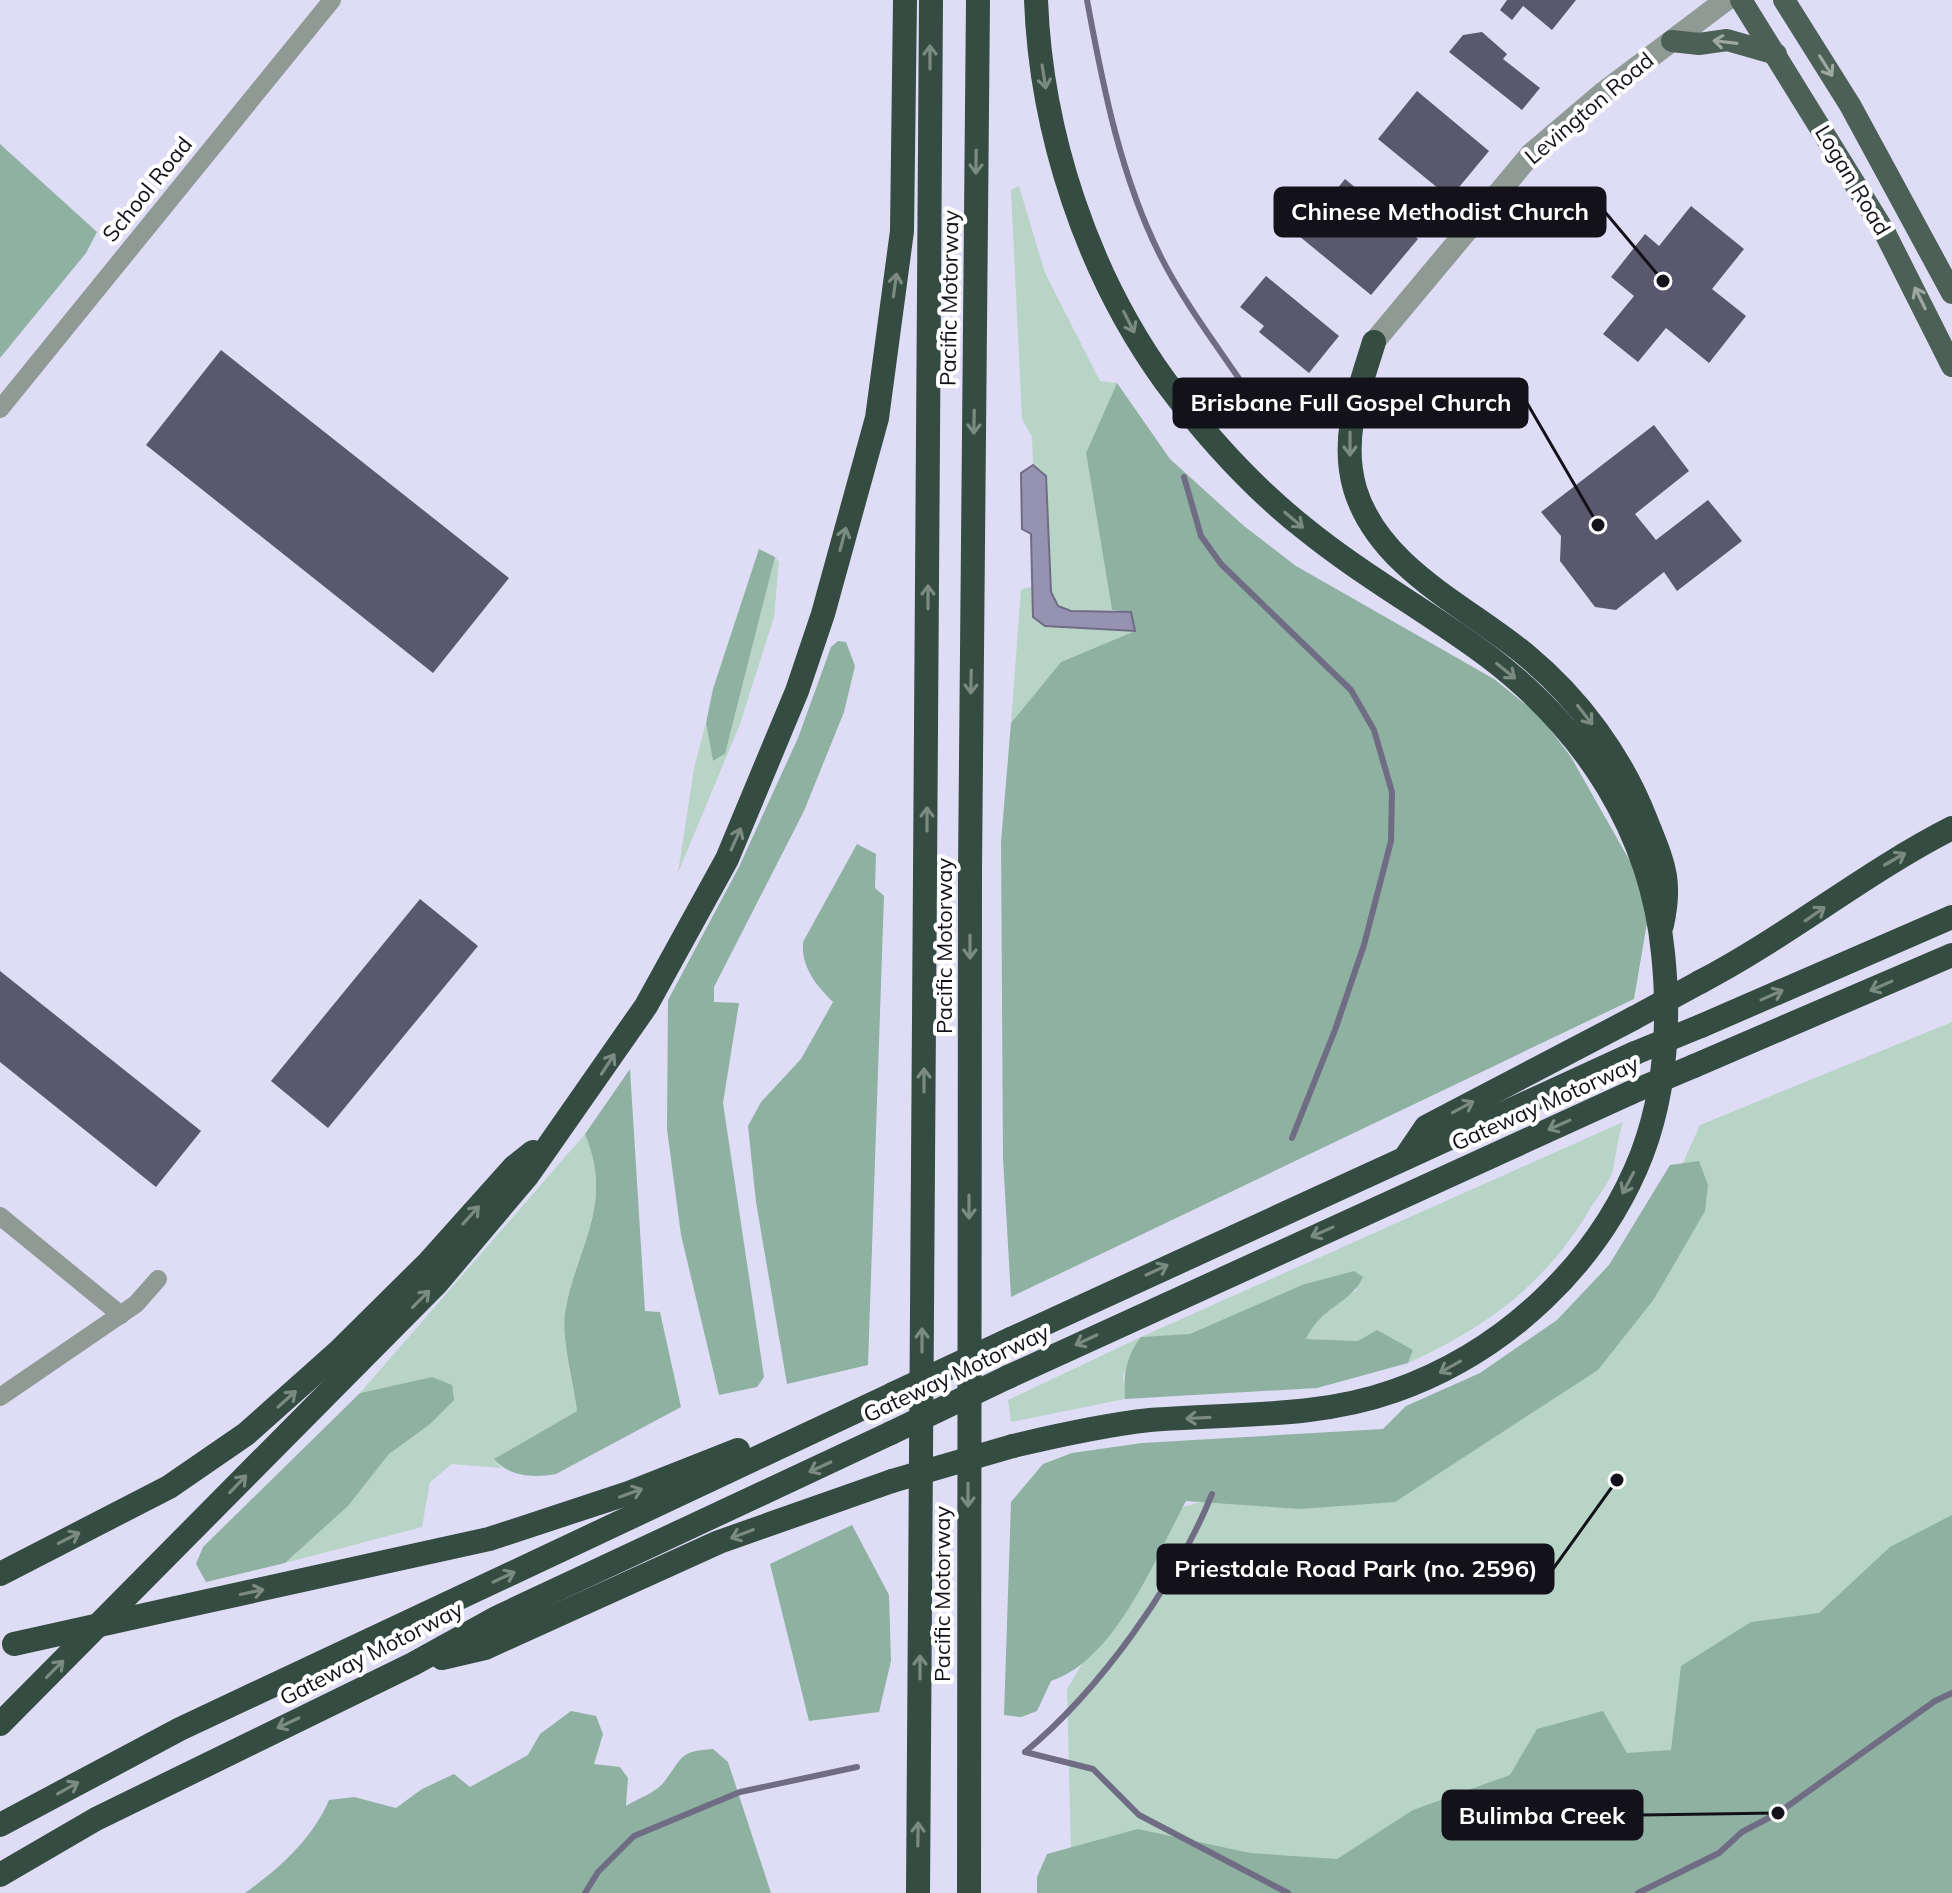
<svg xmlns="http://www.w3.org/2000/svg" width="1952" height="1893" font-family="Mulish,sans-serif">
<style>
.green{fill:#b7d4c6}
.forest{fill:#8eb1a1}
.water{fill:#9693b2;stroke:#6f6c84;stroke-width:2}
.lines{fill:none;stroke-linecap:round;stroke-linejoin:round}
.stream{stroke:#6f6c84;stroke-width:6}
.building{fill:#5a586d}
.minor{stroke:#8f9a94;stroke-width:18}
.tertiary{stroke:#8f9a94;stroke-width:22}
.primary{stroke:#4c6057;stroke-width:22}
.motorway{stroke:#344c41;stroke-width:24}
.motorway-bridge{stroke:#344c41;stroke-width:24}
.oneway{stroke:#9da8a3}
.oneway2{stroke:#7b8b84}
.labels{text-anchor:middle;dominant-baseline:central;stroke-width:8;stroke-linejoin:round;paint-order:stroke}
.street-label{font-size:22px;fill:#13121a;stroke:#fff}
.leader{fill:none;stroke:#13121a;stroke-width:3}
.callout-dot{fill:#13121a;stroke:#fff;stroke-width:3}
.callout{fill:#13121a;stroke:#13121a;stroke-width:3}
.callout-label{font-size:24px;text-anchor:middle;font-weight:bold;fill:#fff}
</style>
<rect width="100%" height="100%" fill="#dfddf6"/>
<g class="green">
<polygon points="1019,186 1045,273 1100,381 1117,383 1086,453 1112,610 1071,611 1058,606 1051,592 1046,476 1033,465 1032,437 1022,419 1011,190"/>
<polygon points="775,557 779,562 774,617 740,724 678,873 694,768 706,723 713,761 725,754"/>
<polygon points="1032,587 1033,617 1045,626 1135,631 1061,662 1011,723 1021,589"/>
<polygon points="1952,1022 1952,1893 1072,1893 1067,1689 1175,1509 1388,1452 1497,1405 1650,1236 1700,1125"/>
<path d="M1623,1122c-5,16 -7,31 -10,48 -3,12 -15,26 -22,37 -44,76 -104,120 -183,156l5,-13 -55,-9 -52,-2 11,-22 41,-28 -56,-4 -112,50 -49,2 -18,39 2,23 -114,23 -3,-22 133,-63z"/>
<path d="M585,1134c30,73 -10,111 -20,179 -4,26 8,71 12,98l-83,48 7,9 -49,-4 -22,18 -8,45 -137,36 63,-57 41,-52 40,-29 3,-48 -72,16z"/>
</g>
<g class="forest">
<polygon points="0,144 97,232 86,253 0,358"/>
<polygon points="1117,383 1170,459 1244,526 1296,566 1494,679 1540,716 1571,757 1631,863 1648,917 1634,999 1011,1297 1003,1158 1001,842 1011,723 1061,662 1135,631 1131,612 1112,610 1086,453"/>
<polygon points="759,549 775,557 725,754 713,761 706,723 713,689"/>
<polygon points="838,641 846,642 855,666 844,712 804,811 714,987 714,1002 739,1003 723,1103 764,1377 757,1387 719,1395 681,1235 667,1129 668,1000 739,867 798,738 831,647"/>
<path d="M857,844l19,10 -1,34 9,8 -16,469 -81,19 -31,-182 -8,-76 13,-24 40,-43 32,-57c-17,-17 -32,-35 -30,-60z"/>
<path d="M630,1069l15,242 15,1 21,95 -125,67c-22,4 -47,3 -62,-15l83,-48c-3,-27 -16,-72 -12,-98 11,-68 50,-106 20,-179z"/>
<path d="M1699,1161l9,24 -3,26 -51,88 -56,71 -203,132 -95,7 -114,-8c-31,57 -70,159 -135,180l-14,30 -16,6 -17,-2 7,-213 32,-38 29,-11 70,-10 241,-14 23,-23 74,-33 77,-53 52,-55 61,-100z"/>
<path d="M1354,1271l9,6c-13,28 -40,27 -57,62l52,2 19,-11 36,20 -5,13 -91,25 -192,11c-2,-25 1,-42 16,-62l49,-3 112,-49z"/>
<polygon points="432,1377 452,1385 454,1400 429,1425 389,1454 348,1506 285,1563 206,1582 196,1564 203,1547 360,1393"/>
<polygon points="1952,1515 1952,1893 1037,1893 1037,1877 1047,1854 1138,1829 1250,1853 1337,1859 1413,1810 1510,1775 1537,1729 1603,1711 1627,1753 1671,1750 1681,1666 1751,1622 1819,1613 1890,1547"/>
<polygon points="852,1525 889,1595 891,1661 879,1712 809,1721 770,1564"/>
<path d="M571,1711l25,5 7,18 -9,30 26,3 8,11 -2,28c11,-7 31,-14 38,-24 19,-24 14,-31 49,-33l15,13 43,131h-526c34,-24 68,-55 84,-93l25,-3 42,11 26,-19 32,-15 16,13 58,-32 12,-21z"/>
</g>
<polygon class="water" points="1033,465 1046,476 1051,592 1058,606 1071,611 1131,612 1135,631 1045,626 1033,617 1031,534 1022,529 1021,473"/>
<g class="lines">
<g class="stream">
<path d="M1087,0c16,87 34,179 75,259 22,43 53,84 80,124"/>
<polyline points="1184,477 1201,536 1221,564 1351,690 1374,730 1392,792 1391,841 1364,945 1335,1030 1292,1138"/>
<path d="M1025,1752c75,-62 150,-167 187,-258"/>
<polyline points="1025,1752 1093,1769 1139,1815 1288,1893"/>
<polyline points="585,1893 598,1872 634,1836 740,1792 857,1767"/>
<polyline points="1638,1893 1719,1853 1742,1832 1778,1813 1935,1701 1952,1693"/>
</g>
</g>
<g class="building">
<polygon points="1507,0 1576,0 1552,30 1523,6 1512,20 1500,10"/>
<polygon points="1482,32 1507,54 1503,59 1540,88 1522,110 1449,52 1463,35"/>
<polygon points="1417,91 1489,151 1450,198 1378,139"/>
<polygon points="1345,179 1418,239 1371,295 1299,236"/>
<polygon points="1691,206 1744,249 1712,289 1746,316 1709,363 1666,328 1638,362 1603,334 1634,296 1611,277 1645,234 1659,246"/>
<polygon points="1266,276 1339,336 1309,373 1259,332 1264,326 1240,307"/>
<polygon points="221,350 509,578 433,673 146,445"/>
<polygon points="1654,425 1689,471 1635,514 1656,540 1708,500 1742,541 1677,591 1664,572 1616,610 1595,607 1560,561 1561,536 1541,512"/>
<polygon points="420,899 478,946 328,1128 271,1081"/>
<polygon points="0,971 201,1131 156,1187 0,1062"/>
</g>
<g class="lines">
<g class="minor">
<polyline points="0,409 332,0"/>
<polyline points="0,1216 121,1315"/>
<polyline points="0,1397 136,1304 158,1279"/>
</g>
<polyline class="tertiary" points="1374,342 1531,154 1604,92 1726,0"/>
<g class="primary">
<polyline points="1741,0 1884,231 1952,366"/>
<polyline points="1784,0 1850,105 1952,293"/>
<polyline points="1672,41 1699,44 1727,40 1776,54"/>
</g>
<g class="motorway">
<path d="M1374,342c-15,49 -34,95 -19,147 24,79 112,117 171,166 53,44 95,101 120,165 17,43 26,59 16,105"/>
<path d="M1700,982c88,-46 164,-109 252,-154"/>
<polyline points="1701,1026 1952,917"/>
<polyline points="1694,1066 1952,955"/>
<polyline points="1407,1155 1426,1127 1634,1018"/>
<polyline points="1011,1339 1635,1053"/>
<polyline points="1008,1377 1630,1093"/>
<path d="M1013,1446c46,-11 91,-21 137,-26 82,-7 165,-1 244,-29 111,-39 205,-127 248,-237 24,-64 28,-134 21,-201 -12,-122 -78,-223 -174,-296 -60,-45 -126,-81 -185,-129 -53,-42 -98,-92 -139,-147 -78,-108 -124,-248 -129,-381"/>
<polyline points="0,1574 169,1487 246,1434 338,1352 428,1263 514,1167 533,1152"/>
<polyline points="176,1608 489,1539 629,1493 738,1450"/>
<polyline points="442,1658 485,1648 719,1542 892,1481"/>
<polyline points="0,1724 437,1283 528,1175 646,1006 727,859 797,691 823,614 877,418 902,231 905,0"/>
<polyline points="0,1825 180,1729 893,1394"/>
<polyline points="0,1875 96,1819 413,1664 498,1617 891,1433"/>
<polyline points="918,1893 931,0"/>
<polyline points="969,1893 970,869 978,0"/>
</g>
<g class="motorway-bridge">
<polyline points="1634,1018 1700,982"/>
<polyline points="1635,1053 1701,1026"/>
<polyline points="1630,1093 1694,1066"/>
<polyline points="893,1394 1011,1339"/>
<polyline points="891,1433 1008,1377"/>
<polyline points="892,1481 1013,1446"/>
<polyline points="14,1644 176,1608"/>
</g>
</g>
<defs><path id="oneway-shaft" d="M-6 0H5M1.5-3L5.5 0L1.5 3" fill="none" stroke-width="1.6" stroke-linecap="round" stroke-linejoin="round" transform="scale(2)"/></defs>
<g class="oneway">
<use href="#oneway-shaft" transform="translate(1725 42) rotate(-173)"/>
<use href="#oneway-shaft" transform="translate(1826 66) rotate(58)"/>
<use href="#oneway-shaft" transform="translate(1920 298) rotate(-116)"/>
</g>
<g class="oneway2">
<use href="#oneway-shaft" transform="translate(930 57) rotate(-90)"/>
<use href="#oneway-shaft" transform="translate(1044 77) rotate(81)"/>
<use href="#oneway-shaft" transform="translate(976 162) rotate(91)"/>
<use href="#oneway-shaft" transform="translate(895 285) rotate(-82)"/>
<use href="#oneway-shaft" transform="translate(1129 322) rotate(63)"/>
<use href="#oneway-shaft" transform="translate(974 422) rotate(91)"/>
<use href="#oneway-shaft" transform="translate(1350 444) rotate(90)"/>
<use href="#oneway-shaft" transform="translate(1294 520) rotate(40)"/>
<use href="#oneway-shaft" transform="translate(843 539) rotate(-75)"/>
<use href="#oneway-shaft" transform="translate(928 597) rotate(-90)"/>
<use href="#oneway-shaft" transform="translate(1506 671) rotate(39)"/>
<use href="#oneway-shaft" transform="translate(971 682) rotate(91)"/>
<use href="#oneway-shaft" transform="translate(1585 715) rotate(52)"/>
<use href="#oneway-shaft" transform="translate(927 819) rotate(-90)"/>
<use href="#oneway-shaft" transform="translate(736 839) rotate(-66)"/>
<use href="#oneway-shaft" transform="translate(1895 859) rotate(-30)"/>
<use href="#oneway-shaft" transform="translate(1815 914) rotate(-35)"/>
<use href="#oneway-shaft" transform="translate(970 947) rotate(90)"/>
<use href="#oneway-shaft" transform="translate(1881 986) rotate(156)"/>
<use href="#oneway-shaft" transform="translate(1772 995) rotate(-24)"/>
<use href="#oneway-shaft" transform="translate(608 1064) rotate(-57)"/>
<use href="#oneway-shaft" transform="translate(924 1080) rotate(-90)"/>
<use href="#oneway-shaft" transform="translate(1463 1107) rotate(-28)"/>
<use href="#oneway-shaft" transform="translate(1559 1125) rotate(156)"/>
<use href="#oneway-shaft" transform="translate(1628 1183) rotate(118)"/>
<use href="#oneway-shaft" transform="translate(969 1207) rotate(90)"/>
<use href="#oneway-shaft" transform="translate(471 1215) rotate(-48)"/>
<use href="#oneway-shaft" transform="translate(1322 1232) rotate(156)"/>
<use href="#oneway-shaft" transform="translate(1157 1270) rotate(-25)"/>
<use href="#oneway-shaft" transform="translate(421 1299) rotate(-45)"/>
<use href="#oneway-shaft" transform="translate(922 1340) rotate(-90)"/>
<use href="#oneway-shaft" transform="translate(1086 1340) rotate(155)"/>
<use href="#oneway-shaft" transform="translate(1450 1367) rotate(151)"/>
<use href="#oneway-shaft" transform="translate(287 1399) rotate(-42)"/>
<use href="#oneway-shaft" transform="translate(1198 1418) rotate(177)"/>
<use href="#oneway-shaft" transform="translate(820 1467) rotate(155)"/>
<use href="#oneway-shaft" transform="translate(238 1484) rotate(-46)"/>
<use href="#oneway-shaft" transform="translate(631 1493) rotate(-20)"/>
<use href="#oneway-shaft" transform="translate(968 1495) rotate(90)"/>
<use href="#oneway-shaft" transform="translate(742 1534) rotate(159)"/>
<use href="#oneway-shaft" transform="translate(69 1538) rotate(-27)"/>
<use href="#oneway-shaft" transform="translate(504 1577) rotate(-25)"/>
<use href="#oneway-shaft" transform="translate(252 1592) rotate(-12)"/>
<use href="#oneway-shaft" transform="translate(920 1667) rotate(-90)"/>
<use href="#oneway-shaft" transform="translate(55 1669) rotate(-45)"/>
<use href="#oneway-shaft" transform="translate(288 1723) rotate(155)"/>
<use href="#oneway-shaft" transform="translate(68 1788) rotate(-29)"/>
<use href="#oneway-shaft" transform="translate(918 1834) rotate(-89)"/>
</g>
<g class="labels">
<g class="street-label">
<text transform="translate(1589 108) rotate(-40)">Levington Road</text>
<text transform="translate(1853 180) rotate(59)">Logan Road</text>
<text transform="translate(147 189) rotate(-51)">School Road</text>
<text transform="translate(949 298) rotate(-89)">Pacific Motorway</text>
<text transform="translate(944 946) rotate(-90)">Pacific Motorway</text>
<text transform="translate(1545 1103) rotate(-24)">Gateway Motorway</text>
<text transform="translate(956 1373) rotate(-25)">Gateway Motorway</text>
<text transform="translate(942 1594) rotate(-90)">Pacific Motorway</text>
<text transform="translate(371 1653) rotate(-27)">Gateway Motorway</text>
</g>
</g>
<path class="leader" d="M1663 281L1605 212M1598 525L1527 403M1617 1480L1553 1569M1778 1813L1642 1815"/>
<g class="callout-dot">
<circle cx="1663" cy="281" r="8"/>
<circle cx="1598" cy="525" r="8"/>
<circle cx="1617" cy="1480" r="8"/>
<circle cx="1778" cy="1813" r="8"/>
</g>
<g class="callout">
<rect x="1275" y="188" width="330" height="48" rx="8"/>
<rect x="1174" y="379" width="353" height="48" rx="8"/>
<rect x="1158" y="1545" width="395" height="48" rx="8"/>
<rect x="1443" y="1791" width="199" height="48" rx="8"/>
</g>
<g class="callout-label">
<text x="1440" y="220">Chinese Methodist Church</text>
<text x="1351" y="411">Brisbane Full Gospel Church</text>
<text x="1356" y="1577">Priestdale Road Park (no. 2596)</text>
<text x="1542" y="1824">Bulimba Creek</text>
</g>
</svg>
